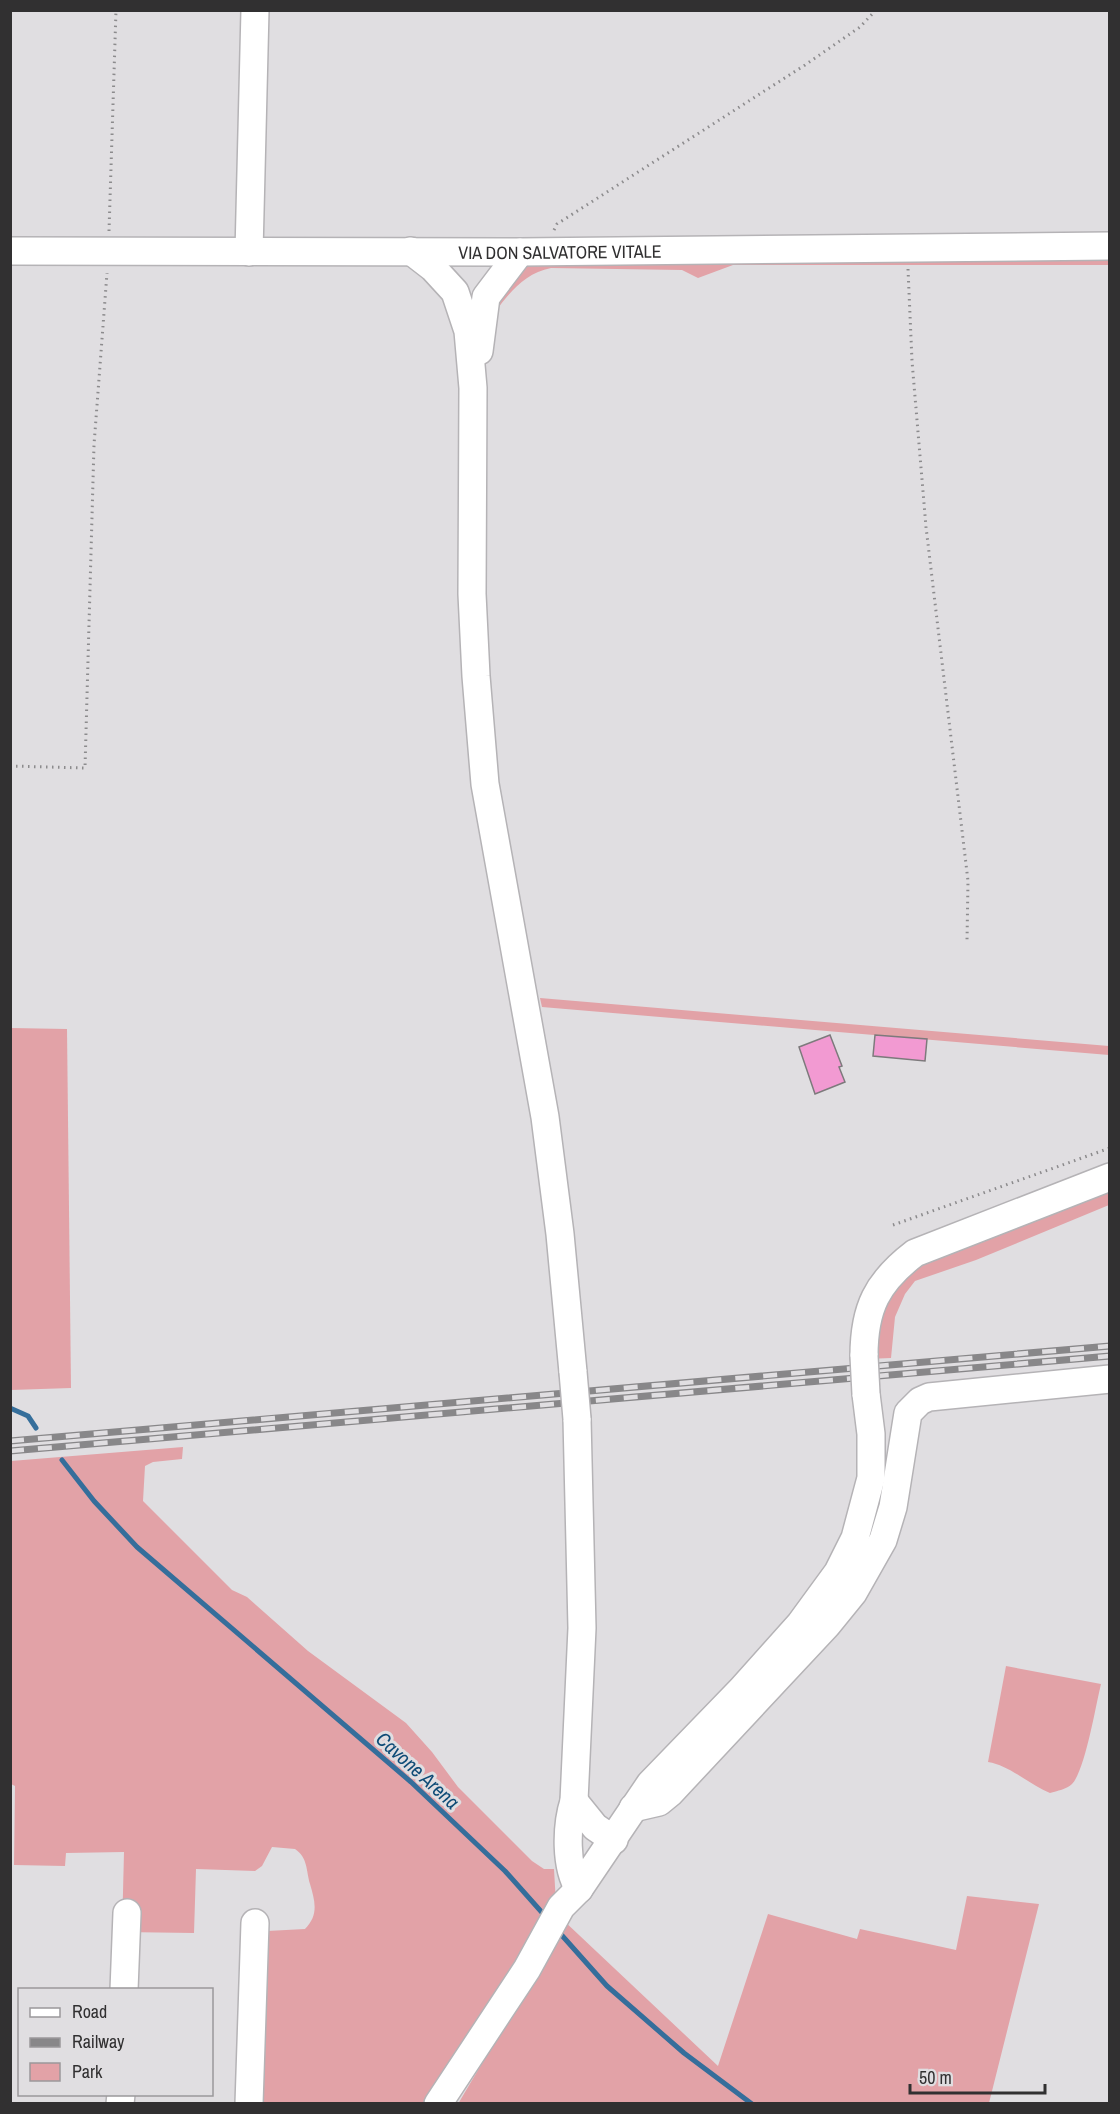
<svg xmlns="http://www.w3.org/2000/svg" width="1120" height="2114" font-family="'Archivo Narrow',sans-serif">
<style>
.green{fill:#e2a2a7}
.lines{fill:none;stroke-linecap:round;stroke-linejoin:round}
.stream{stroke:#356e9b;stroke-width:5}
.building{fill:#f29ad2;stroke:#7d7a7c;stroke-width:1.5}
.minor-casing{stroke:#b5b3b6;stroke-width:30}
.path{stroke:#8c8b8d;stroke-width:3;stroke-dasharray:1.5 4.5;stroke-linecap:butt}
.minor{stroke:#fff;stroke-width:27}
.rail-casing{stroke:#888789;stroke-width:7}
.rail{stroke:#e0dee1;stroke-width:4.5;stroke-dasharray:14;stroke-linecap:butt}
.minor-bridge-casing{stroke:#b5b3b6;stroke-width:30;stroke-linecap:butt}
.minor-bridge{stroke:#fff;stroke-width:27}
.labels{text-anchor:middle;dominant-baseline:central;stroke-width:6;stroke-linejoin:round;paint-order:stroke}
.street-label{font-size:18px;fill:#313031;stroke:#e0dee1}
.water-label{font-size:20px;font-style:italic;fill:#0e4b76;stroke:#e0dee1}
</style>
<rect width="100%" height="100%" fill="#e0dee1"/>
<g class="green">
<path d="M1109,256v9h-376l-35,13 -16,-8 -131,-2c-26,5 -41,24 -56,44 6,-23 16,-37 37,-50z"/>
<polygon points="540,998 1109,1046 1109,1055 542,1007"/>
<polygon points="11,1028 67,1029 71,1388 11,1390"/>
<polygon points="1109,1183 1109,1205 976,1260 915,1281 905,1294 895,1317 891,1358 867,1359 878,1302 921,1258"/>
<path d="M183,1447l-1,12 -29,3 -8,4 -2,35 89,89 15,7 61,54 98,72 26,29 26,35 74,74 12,8h10l2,35 -133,199h-167l11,-172 38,-2c14,-14 10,-28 5,-45 -4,-14 -2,-26 -15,-35l-23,-2 -10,19 -7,5 -59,-2 -2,64 -72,-1 2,-80 -58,1 -1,13 -51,-1 1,-79 -4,-2v-323z"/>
<path d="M1006,1666l95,18c-5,20 -16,87 -29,100 -5,5 -15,7 -22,9 -22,-9 -39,-27 -62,-31z"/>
<polygon points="967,1896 1039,1904 989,2103 458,2104 510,2016 562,1919 718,2066 768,1914 857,1939 860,1929 956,1950"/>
</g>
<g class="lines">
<g class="stream">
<polyline points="10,1408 28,1416 36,1428"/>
<polyline points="62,1460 94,1501 137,1547 411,1782 505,1871 546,1917"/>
<polyline points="558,1931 607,1986 684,2053 752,2104"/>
</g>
</g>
<g class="building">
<polygon points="830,1035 842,1066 839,1067 845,1082 815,1094 799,1047"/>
<polygon points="875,1035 927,1039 925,1061 873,1056"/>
</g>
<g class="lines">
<defs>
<g id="minor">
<path id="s1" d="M10,251l510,1 590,-6"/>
<polyline points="411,251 433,268 455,292 468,331 473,388 472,594 476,676 485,784 545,1117 560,1234 573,1372"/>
<polyline points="249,252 255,10"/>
<polyline points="479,351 486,297 520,252"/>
<path d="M864,1356c0,-48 13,-74 51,-103l195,-76"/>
<path d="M577,1419l5,209 -8,173c-8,25 -9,66 5,88"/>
<polyline points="574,1801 595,1827 614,1840"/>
<polyline points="633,1808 659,1802 670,1793 827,1625 853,1593 883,1540 893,1507 908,1413 920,1401 929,1397 1110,1379"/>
<polyline points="124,1990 127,1913"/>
<polyline points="120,2104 121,2094"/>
<polyline points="249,2104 255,1923"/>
<polyline points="438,2104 527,1969 561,1907 579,1889 650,1784 741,1690 800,1624 838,1572 855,1538 871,1478 871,1434 866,1394"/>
</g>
</defs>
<use href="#minor" class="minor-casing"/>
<g class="path">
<polyline points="554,230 557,224 805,65 860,27 876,10"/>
<polyline points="109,231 116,10"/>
<polyline points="908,269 912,361 926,527 968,881 967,941"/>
<polyline points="10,766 85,768 94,445 107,273"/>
<polyline points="893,1225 1110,1148"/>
</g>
<use href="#minor" class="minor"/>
<defs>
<g id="rail">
<polyline points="10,1441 1110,1346"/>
<polyline points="10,1451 1110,1356"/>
</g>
</defs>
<use href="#rail" class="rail-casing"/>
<use href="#rail" class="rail"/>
<defs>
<g id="minor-bridge">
<polyline points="864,1356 866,1394"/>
<polyline points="573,1372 577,1419"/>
</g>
</defs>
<use href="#minor-bridge" class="minor-bridge-casing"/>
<use href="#minor-bridge" class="minor-bridge"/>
</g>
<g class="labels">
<g class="street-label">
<text stroke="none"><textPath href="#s1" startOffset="550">VIA DON SALVATORE VITALE</textPath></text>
</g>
<g class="water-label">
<text transform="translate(418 1770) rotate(42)">Cavone Arena</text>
</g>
</g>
<rect width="1120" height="2114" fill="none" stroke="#313031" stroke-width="24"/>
<rect x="18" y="1988" width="195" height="108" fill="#e0dee1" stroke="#9a989b" stroke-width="1.5"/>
<rect x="30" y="2008" width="30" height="9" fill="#ffffff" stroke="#9a989b" stroke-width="1.5"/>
<text x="72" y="2018" font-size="18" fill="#313031">Road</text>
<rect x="30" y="2038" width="30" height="9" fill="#888789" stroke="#9a989b" stroke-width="1.5"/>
<text x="72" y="2048" font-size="18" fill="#313031">Railway</text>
<rect x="30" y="2063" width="30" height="18" fill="#e2a2a7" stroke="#9a989b" stroke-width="1.5"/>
<text x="72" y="2078" font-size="18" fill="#313031">Park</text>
<path d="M910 2084v9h135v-9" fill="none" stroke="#313031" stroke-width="3"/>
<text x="919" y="2084" font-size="18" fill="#313031" stroke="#e0dee1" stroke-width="4.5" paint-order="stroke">50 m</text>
</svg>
